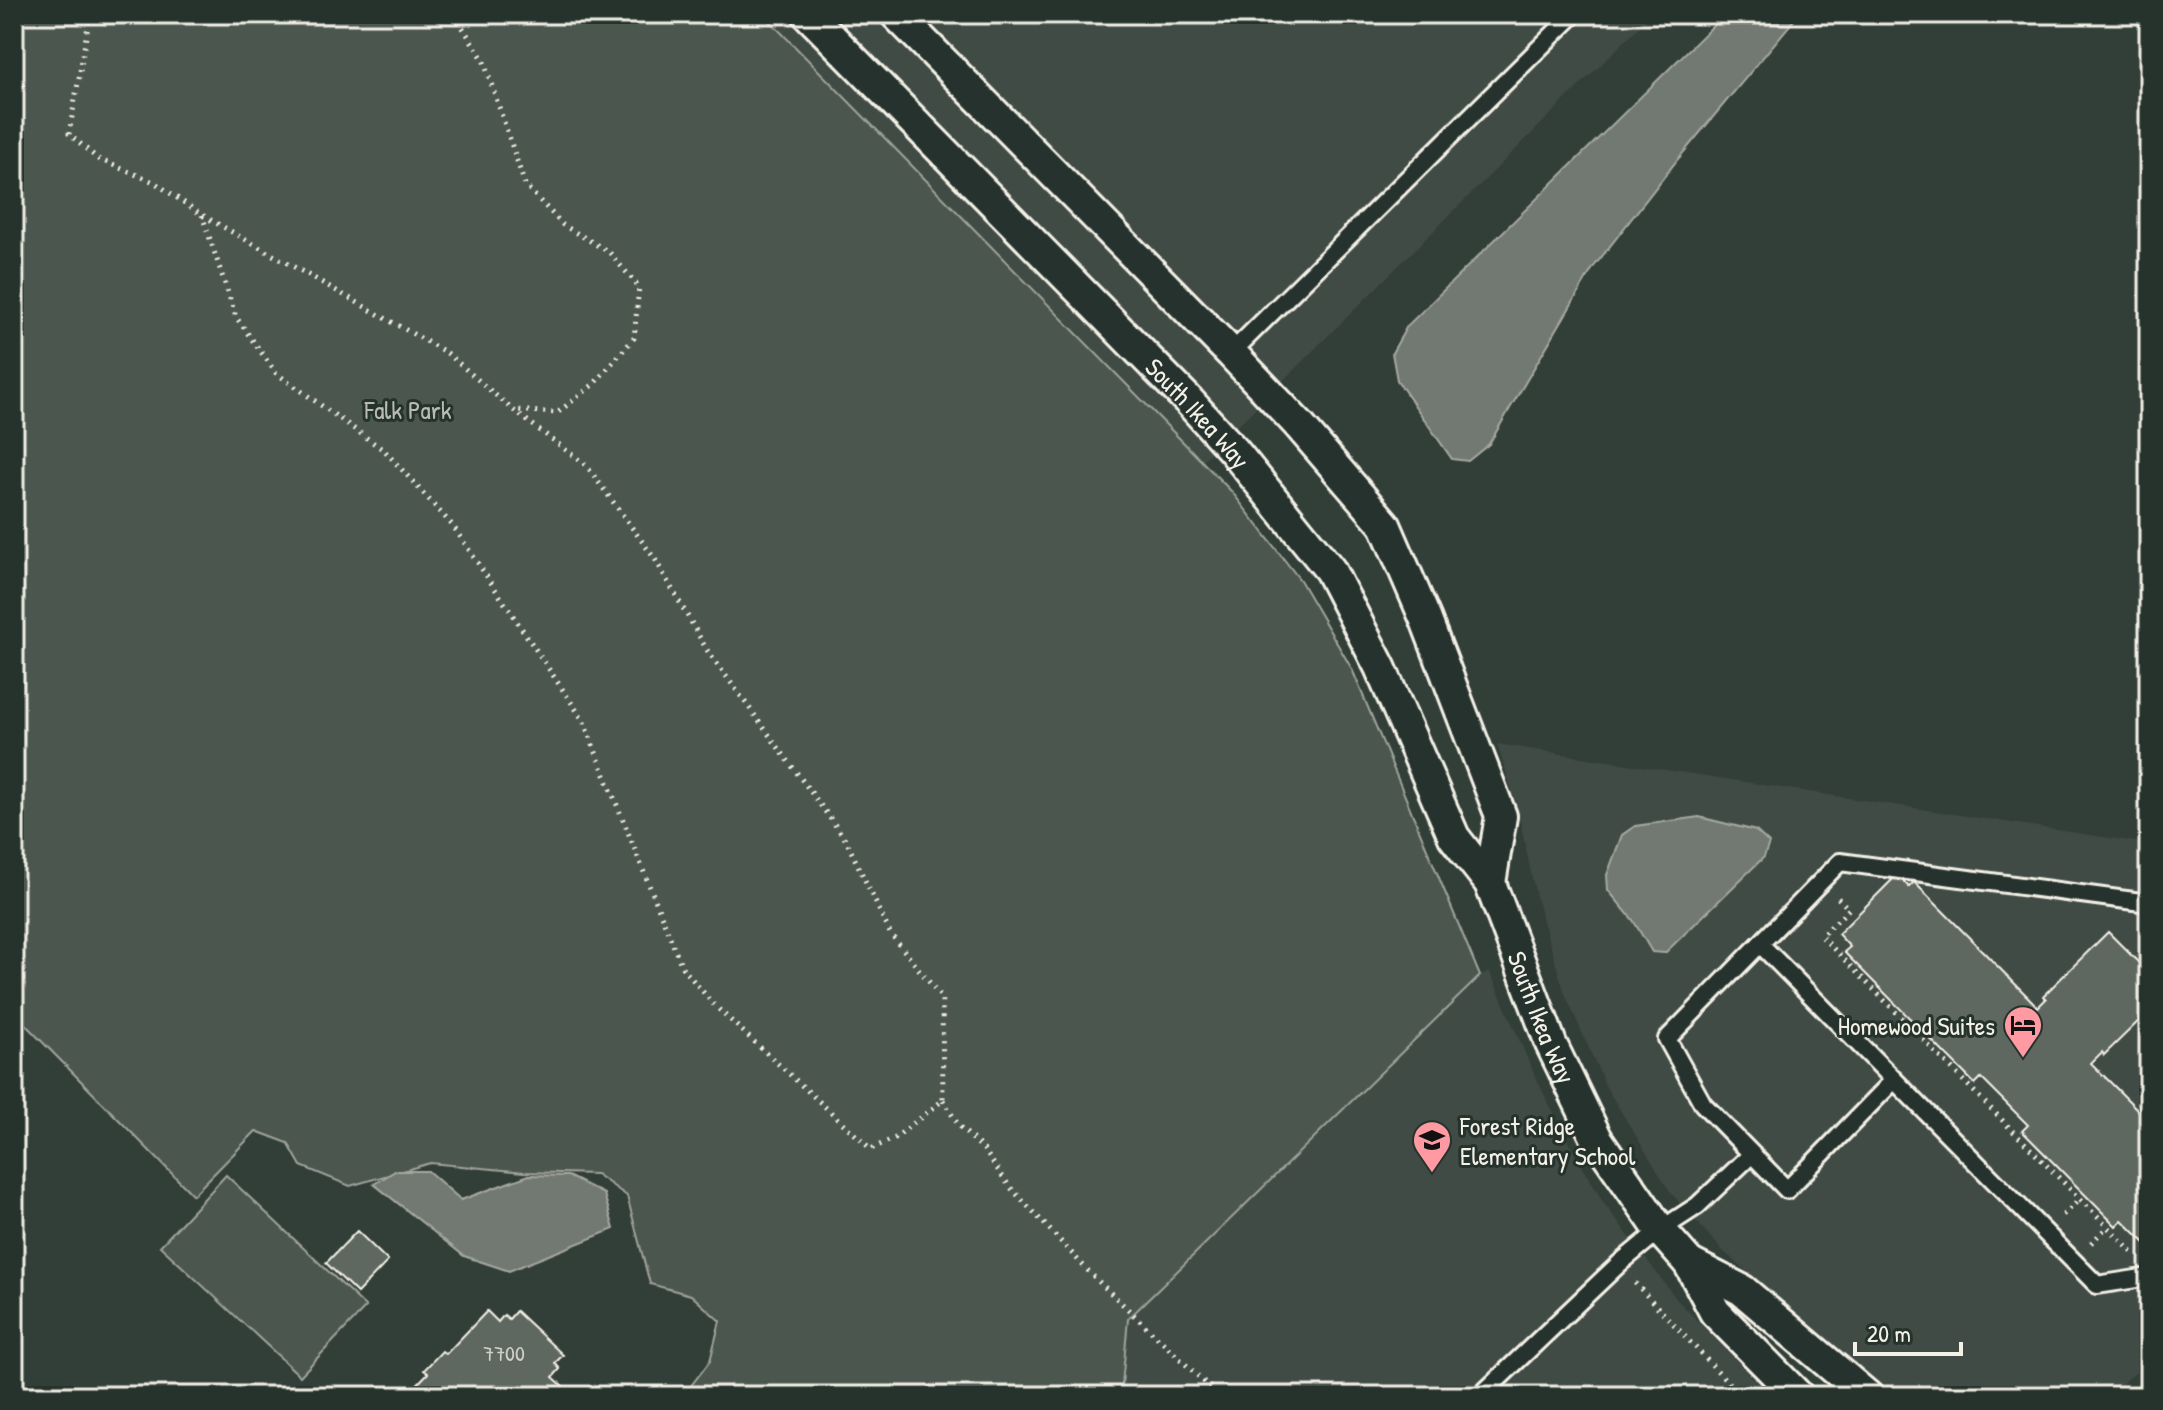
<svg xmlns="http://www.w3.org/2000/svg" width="2163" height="1410" font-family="'Patrick Hand',sans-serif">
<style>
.built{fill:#404b44}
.green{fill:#4c564f;stroke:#a0a49c;stroke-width:2}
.water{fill:#727972;stroke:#a6a9a1;stroke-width:2}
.building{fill:#5f6861;stroke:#f4f1e8;stroke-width:2}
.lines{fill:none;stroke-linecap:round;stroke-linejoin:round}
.lane-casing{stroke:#f4f1e8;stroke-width:22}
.street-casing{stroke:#f4f1e8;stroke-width:36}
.path{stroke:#f4f1e8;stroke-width:5;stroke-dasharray:2 6;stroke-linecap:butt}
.lane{stroke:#26332d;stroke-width:16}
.street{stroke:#26332d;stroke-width:30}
.labels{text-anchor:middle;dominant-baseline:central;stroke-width:6;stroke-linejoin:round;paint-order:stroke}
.number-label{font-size:22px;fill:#cfcfc6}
.park-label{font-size:26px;fill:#b9bbb2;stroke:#26332d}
.street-label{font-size:26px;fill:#f4f1e8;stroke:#26332d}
.poi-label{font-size:26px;fill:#f4f1e8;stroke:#26332d;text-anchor:end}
</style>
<rect width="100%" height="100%" fill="#323e38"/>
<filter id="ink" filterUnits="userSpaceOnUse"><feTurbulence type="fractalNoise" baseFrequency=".0125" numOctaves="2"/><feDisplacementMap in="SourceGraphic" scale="16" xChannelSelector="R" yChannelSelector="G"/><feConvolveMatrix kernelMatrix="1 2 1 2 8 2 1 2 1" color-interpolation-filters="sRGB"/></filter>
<g filter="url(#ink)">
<g class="built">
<polygon points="763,14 1652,14 1201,462"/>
<polygon points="1497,744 2149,844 2149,1364 2127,1379 2111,1396 1891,1396 1723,1251 1671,1193 1606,1087 1565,994 1537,901 1517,807"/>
<polygon points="1490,972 1535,1076 1571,1147 1603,1202 1678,1301 1771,1396 1121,1396 1127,1319 1480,976"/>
</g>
<g class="green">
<polygon points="14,14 763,14 1232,492 1300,580 1352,669 1480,976 1128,1319 1121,1396 683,1396 710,1361 720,1321 691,1295 650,1284 627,1196 596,1174 524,1172 430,1163 350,1186 301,1166 288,1143 256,1131 193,1195 14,1013"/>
<polygon points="226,1175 366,1307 300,1376 160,1246"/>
</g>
<g class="water">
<polygon points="1725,14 1799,14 1678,159 1593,268 1489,444 1468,461 1452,459 1397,380 1392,353 1407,326"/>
<polygon points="1699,817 1756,831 1769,843 1764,857 1665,953 1652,952 1633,920 1608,890 1607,875 1622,835 1635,826"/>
<polygon points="395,1171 428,1171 461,1200 529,1175 568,1176 604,1194 614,1229 509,1271 464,1256 374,1184"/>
</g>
<g class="building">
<polygon points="1897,875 1909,887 1914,882 2038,1007 2046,999 2043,996 2108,932 2149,973 2149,1011 2104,1055 2102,1052 2091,1063 2149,1121 2149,1247 2122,1220 2116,1226 2022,1131 2028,1125 1981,1078 1975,1084 1844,952 1850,947 1838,934"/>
<polygon points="357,1231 388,1261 357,1293 326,1263"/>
<polygon points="487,1311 498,1322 504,1315 509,1319 516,1311 563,1355 555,1363 560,1369 553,1377 564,1387 556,1396 406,1396 428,1373 424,1370 442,1351 446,1354"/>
</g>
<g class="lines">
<defs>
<g id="lane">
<polyline points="1231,353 1574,14"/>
<polyline points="1760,944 2097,1285 2149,1277"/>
<polyline points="1894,1080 1787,1190 1703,1104 1667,1039 1840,862 2149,903"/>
<polyline points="1480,1396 1620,1263 1660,1230 1697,1206 1751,1155"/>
</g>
<g id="street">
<path id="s1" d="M808,14l379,385 47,52 96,119 50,97 74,170 36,46 61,161 46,95 63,91 29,33 26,49 83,84"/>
<polyline points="896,14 1231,353 1298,424 1385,525 1426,620 1501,816 1490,883"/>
<polyline points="1689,1263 1742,1290 1867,1396"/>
</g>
</defs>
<use href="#lane" class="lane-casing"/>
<use href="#street" class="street-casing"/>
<g class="path">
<polyline points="90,14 69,134 98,159 154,182 202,215 447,353 513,410 586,465 655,559 707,650 846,840 890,933 942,998 943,1100 895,1138 871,1149 714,1005 682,967 583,720 453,526 385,451 276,373 236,317 202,215"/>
<polyline points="454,14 483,59 525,185 563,225 609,252 639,287 634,338 594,384 557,413 514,410"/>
<polyline points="1838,898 1849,909 1821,936 2135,1255"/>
<polyline points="943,1100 959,1126 984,1150 1010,1187 1093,1276 1219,1396"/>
<polyline points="2063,1215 2080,1199"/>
<polyline points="2091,1243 2107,1227"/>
<polyline points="1635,1283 1741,1396"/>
</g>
<use href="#lane" class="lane"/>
<use href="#street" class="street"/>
</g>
</g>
<defs>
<symbol id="hotel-pin" viewBox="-11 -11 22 30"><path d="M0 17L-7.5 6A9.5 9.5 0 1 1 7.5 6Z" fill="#ff9aa2" stroke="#26332d"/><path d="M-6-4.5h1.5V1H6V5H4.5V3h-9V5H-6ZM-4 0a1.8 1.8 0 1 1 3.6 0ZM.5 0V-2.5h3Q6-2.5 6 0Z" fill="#111"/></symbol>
<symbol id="school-pin" viewBox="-11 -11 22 30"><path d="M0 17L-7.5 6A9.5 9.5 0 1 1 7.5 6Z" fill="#ff9aa2" stroke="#26332d"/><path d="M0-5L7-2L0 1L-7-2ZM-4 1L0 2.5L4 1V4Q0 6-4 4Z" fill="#111"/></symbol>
</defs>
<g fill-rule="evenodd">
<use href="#hotel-pin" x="2001" y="1003" width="44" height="60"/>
<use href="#school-pin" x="1410" y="1118" width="44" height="60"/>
</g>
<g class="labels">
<g class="number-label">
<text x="504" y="1353">7700</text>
</g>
<g class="park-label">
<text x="408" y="409">Falk Park</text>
</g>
<g class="street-label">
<text stroke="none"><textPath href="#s1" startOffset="558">South Ikea Way</textPath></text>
<text stroke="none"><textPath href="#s1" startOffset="1260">South Ikea Way</textPath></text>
</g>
<g class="poi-label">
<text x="1995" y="1025">Homewood Suites</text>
<text x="1460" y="1125" text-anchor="start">Forest Ridge<tspan x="1460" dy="30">Elementary School</tspan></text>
</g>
</g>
<rect width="2163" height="1410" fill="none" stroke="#26332d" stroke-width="48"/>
<rect x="24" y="24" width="2115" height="1362" fill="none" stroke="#f4f1e8" stroke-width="3" filter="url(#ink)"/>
<path d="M1855 1342v12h106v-12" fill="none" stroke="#f4f1e8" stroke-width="4"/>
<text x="1867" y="1342" font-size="24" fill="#f4f1e8" stroke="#26332d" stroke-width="6" paint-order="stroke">20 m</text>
</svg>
